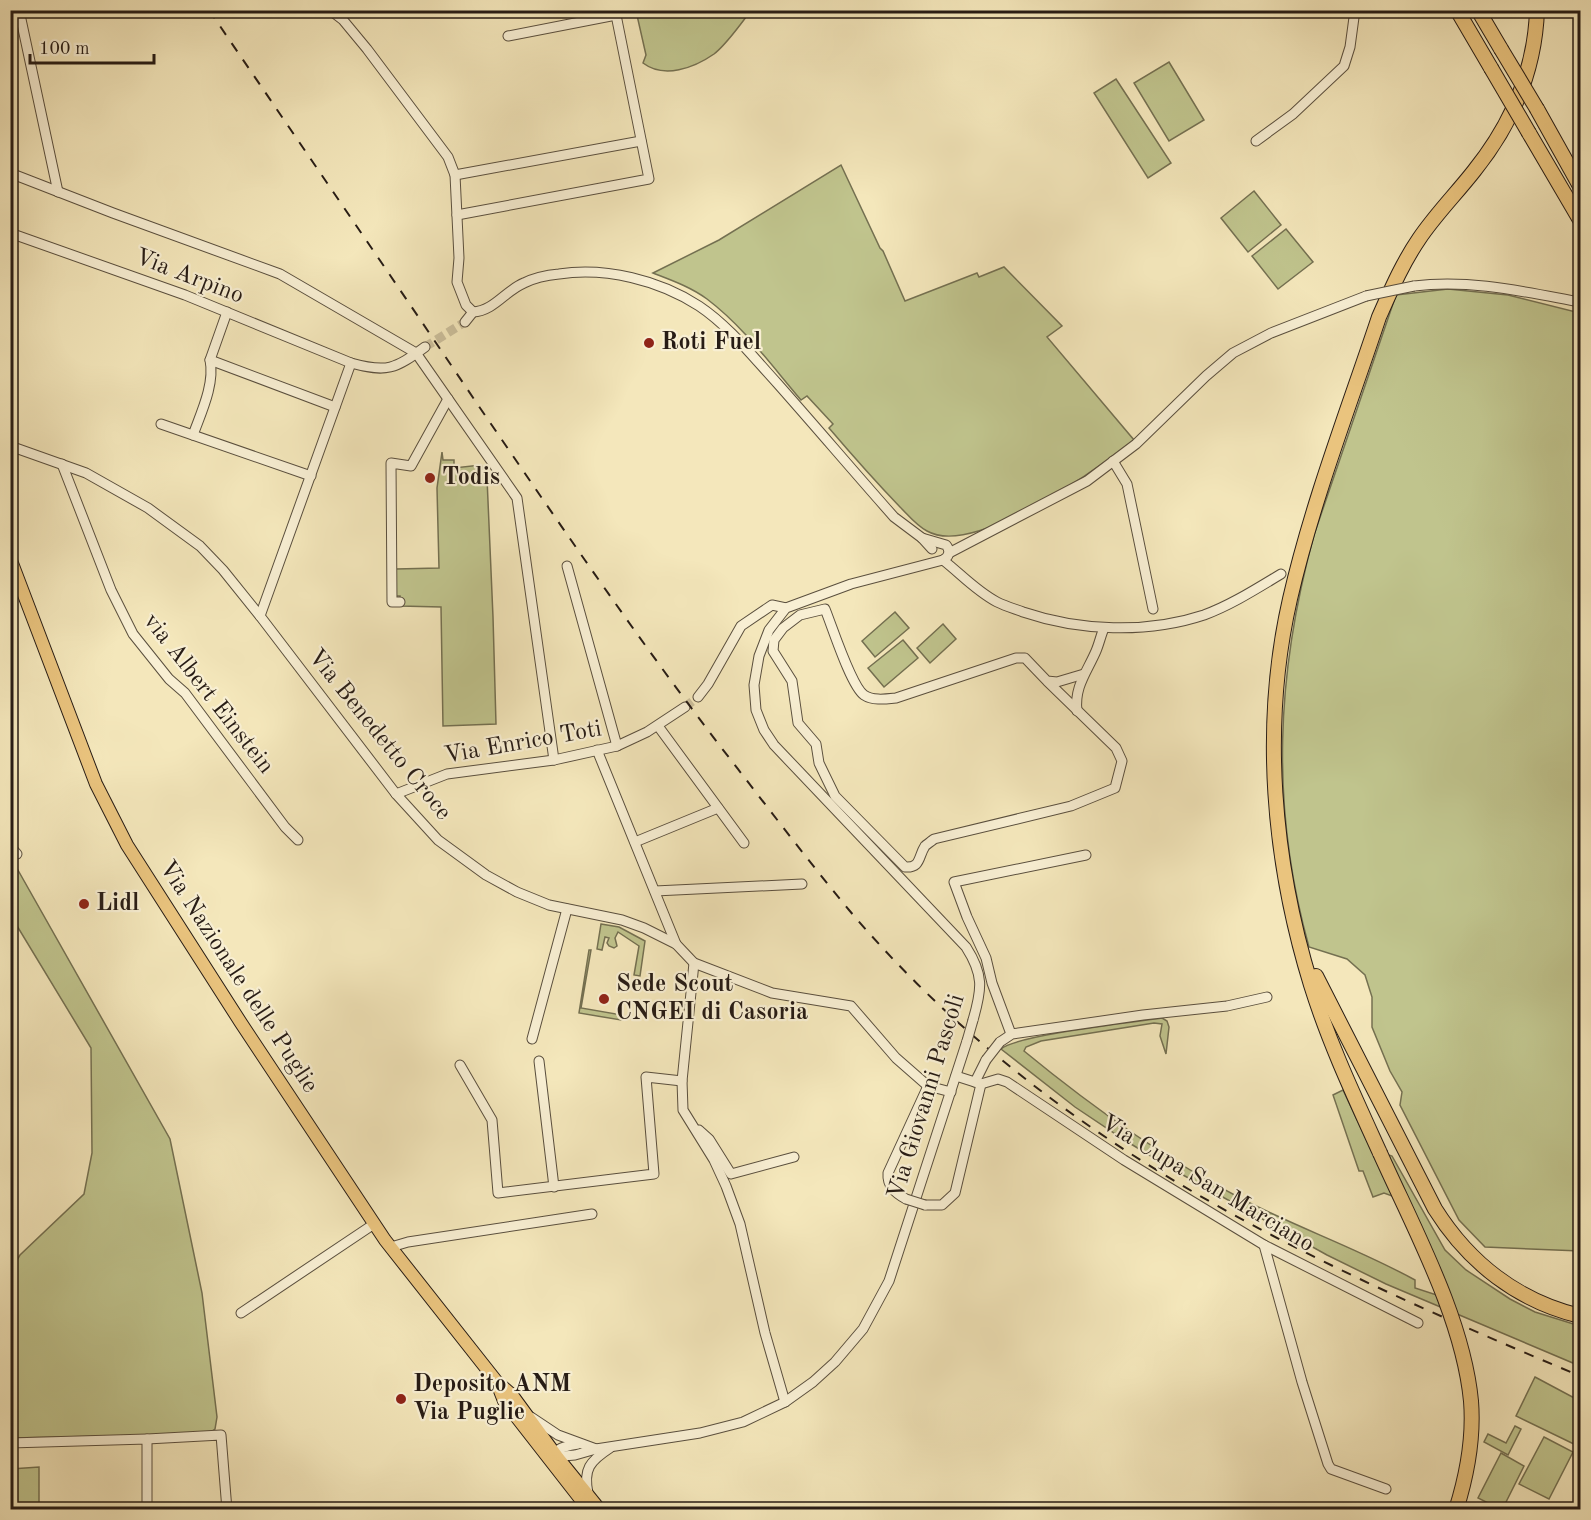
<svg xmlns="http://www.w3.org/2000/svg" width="1591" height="1520" font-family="'Old Standard TT',serif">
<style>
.green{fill:#c0c48d;stroke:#747051;stroke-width:1.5}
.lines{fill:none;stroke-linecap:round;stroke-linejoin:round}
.minor-tunnel{stroke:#cbbe9a;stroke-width:9;stroke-dasharray:9 4.5;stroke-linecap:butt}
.minor-casing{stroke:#5a4f3e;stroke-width:11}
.major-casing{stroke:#271c15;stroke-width:14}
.highway-casing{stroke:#271c15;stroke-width:16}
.minor{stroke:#f8efd3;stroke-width:9}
.major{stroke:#eac47e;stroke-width:12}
.highway{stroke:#eac47e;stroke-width:14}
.rail{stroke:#271c15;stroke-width:2;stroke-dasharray:10 10;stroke-linecap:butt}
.minor-bridge-casing{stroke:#5a4f3e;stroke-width:11;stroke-linecap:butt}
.highway-bridge-casing{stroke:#271c15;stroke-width:16;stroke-linecap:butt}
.minor-bridge{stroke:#f8efd3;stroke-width:9}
.highway-bridge{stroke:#eac47e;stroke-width:14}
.poi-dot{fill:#8f2418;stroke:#f8efd3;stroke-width:2}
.labels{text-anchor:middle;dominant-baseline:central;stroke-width:4.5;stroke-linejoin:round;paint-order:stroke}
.street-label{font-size:24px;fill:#271c15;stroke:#f8efd3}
.poi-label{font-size:24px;font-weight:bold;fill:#271c15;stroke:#f8efd3;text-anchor:start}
</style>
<rect width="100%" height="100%" fill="#f4e7bb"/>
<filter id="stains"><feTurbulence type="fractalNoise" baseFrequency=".00333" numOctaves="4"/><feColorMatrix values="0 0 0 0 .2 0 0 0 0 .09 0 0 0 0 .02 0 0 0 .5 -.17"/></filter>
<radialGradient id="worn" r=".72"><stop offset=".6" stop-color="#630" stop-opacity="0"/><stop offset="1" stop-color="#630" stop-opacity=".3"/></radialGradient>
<g class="green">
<path d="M636,11v-1l115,1c-11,13 -23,32 -37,43 -20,14 -50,25 -71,9l3,-8z"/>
<polygon points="1169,62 1204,120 1169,141 1134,83"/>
<polygon points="1116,79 1171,163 1148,178 1094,93"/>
<path d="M841,165l39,83 3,3 22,50 72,-28 2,4 25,-10 58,59 -15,11 87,103c-37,29 -160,118 -207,91 -10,-5 -19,-16 -27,-24 -25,-26 -48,-52 -71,-79l4,-4 -26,-28 -6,4c-30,-35 -57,-73 -94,-101 -16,-12 -36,-19 -54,-26l66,-33z"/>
<polygon points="1254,191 1281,225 1248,252 1221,218"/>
<polygon points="1286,229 1313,262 1278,289 1252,256"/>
<path d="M1448,289l60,6 72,18v938l-95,-4 -26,-27 -59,-115 2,-13 -12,-21 -18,-44v-30l-7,-22 -18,-16 -38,-12c-39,-140 -33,-273 5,-412l82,-240z"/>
<polygon points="442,452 443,460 454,460 454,468 481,465 488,476 487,478 493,617 496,724 443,726 441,607 400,606 400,596 396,596 396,569 439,568 437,488"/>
<polygon points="895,612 909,628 875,657 862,641"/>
<polygon points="943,624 956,639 930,663 917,648"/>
<polygon points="903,640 918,658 884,687 868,668"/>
<polygon points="10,856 170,1139 202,1293 217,1417 215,1429 208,1434 11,1438 11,1270 20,1255 84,1194 92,1153 91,1048 11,916"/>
<polygon points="601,924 619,927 645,941 640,976 634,975 639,946 618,932 615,938 617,946 614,948 609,946 607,943 609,938 605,937 602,950 597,949"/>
<polygon points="589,950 591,950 581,1008 622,1015 621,1020 579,1013"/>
<path d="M1162,1018l5,3 2,6 -3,27 -6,-18 2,-12 -8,-1 -113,18 -15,6 -2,4c68,56 139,107 218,148 56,29 117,50 173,81v8l37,12 -43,-98 -25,-9 -11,4 -10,-26h-4l-26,-76 10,-5 33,70 10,-6 6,2 53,94 21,20 44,29 25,13 45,14v40l-194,-82 -59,-29 -153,-85 -48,-29 -51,-34 -74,-58c16,-14 134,-27 161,-31z"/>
<polygon points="1535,1377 1580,1401 1580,1447 1516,1416"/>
<polygon points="1515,1426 1521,1429 1508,1455 1484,1442 1488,1434 1506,1443"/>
<polygon points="1544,1437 1573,1452 1549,1499 1519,1484"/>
<polygon points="1501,1453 1524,1466 1502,1510 1478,1498"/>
<polygon points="39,1467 39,1509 11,1509 11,1469"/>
</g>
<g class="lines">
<g class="minor-tunnel">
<polyline points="425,347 465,322"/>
<polyline points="685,707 698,697"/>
</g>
<defs>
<g id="minor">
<polyline points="19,10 58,192"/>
<polyline points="330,10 343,20 367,49 448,157 455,175 459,258 457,282 466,305 473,312"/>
<polyline points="508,36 616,15"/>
<polyline points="1256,141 1293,114 1344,66 1350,47 1355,10"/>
<polyline points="10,173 113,213 280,274 416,353 517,498 554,760"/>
<polyline points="455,175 641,141"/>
<polyline points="457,215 649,179 615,10"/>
<path d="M10,233l175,62 166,68c36,10 44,6 74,-16"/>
<path d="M1414,286c57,-7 111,6 166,16"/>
<path d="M473,312c21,-1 33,-22 51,-29 10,-5 24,-8 35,-9 47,-7 100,6 140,32 30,20 54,51 78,77 39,44 78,90 117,134l28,21 10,11"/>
<polyline points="465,322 473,312"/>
<polyline points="210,360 335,407"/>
<polyline points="161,424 311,476"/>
<path d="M193,435c8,-22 22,-51 17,-75l17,-48"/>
<polyline points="10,446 86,473 148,508 200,546 223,570 260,616 396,794 438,840 486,875 517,892 549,905 622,920 644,928 676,944 694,963 772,993 851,1006 896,1058 928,1086 951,1092"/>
<polyline points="1113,461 1127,484 1153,609"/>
<polyline points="62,464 111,590 133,634 169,679 185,693 285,827 298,840"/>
<path d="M922,538l24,7c5,6 3,12 -3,15l-92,24 -65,24 -17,22 -10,26 -5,29 2,25 8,20 10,15 192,202c18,28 16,42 7,73"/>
<polyline points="949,553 1087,481 1136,444 1206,376 1233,353 1271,333 1366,296"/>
<path d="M943,560c18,14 33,31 54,42 8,4 18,7 26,10 56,19 124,22 181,3 27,-10 52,-26 77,-41"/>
<polyline points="567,566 617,746"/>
<polyline points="400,602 392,602 391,463 411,466 448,399"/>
<polyline points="260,616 351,363"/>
<path d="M1047,681l69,67 6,13 -7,27 -44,18 -137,33c-1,1 -8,6 -9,7 -7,11 -4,22 -20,21l-70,-71 -16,-33 -3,-19 -18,-21 -6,-42 -19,-30 1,-11 9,-12 17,-13 25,-6c7,17 26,77 39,86 9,6 22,4 32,3l120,-40h9l22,23 10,1 27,-8"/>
<polyline points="698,697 708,684 741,626 772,605 786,608"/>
<path d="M1077,711c-3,-24 10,-39 19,-60 3,-7 5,-16 8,-23"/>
<polyline points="658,726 744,843"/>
<polyline points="597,750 676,944"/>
<polyline points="396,794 447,774 554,760 617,746 647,732 685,707"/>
<polyline points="635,842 718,808"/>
<polyline points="10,846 17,854"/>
<polyline points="655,891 802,884"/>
<polyline points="694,963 682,1081 683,1110 714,1160 726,1186 740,1224 765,1333 785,1402"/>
<polyline points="1011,1034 992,983 986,958 967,917 954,882 1086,855"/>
<polyline points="532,1039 567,909"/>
<polyline points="1000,1042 1012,1034 1143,1015 1227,1006 1267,997"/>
<polyline points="539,1061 554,1187"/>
<polyline points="460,1065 492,1120 498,1193 654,1174 646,1077 682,1081"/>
<polyline points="956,1076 981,1084"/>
<polyline points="975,1082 986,1060"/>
<polyline points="981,1084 998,1079 1007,1082 1124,1160 1264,1245 1418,1323"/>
<polyline points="699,1130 709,1139 731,1174 794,1157"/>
<path d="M906,1199c-11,-6 -19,-13 -18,-26l40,-87"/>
<polyline points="925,1205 942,1205 955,1193 981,1084"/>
<polyline points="1264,1245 1302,1382 1328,1464 1331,1469 1386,1489"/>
<polyline points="391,1247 408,1242 592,1214"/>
<polyline points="241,1313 374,1224"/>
<polyline points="531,1417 558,1435 596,1449"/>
<polyline points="147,1439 221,1435 227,1510"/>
<polyline points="10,1443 147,1439 147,1510"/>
<polyline points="552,1457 575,1455 596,1449 700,1433 743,1422 785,1402 813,1382 835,1362 863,1329 889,1281 967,1041"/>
<path d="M552,1458c4,-11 15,-12 26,-14"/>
<path d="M588,1493c-5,-24 2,-32 22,-45"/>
</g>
<g id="major">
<polyline points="10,558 96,784 127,845 241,1023 385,1240 497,1382 512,1395 558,1458 600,1510"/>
<polyline points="497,1383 504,1401 589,1510"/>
</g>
<g id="highway">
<polyline points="1457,10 1491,68"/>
<polyline points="1478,10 1501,49"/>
<polyline points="1537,109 1580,186"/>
<polyline points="1529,133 1580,220"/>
<path d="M1316,976l119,233c34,54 83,92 145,107"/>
<path d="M1380,1153c-25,-55 -51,-110 -69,-168 -38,-124 -50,-259 -21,-386 22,-96 58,-189 89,-282 12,-27 23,-53 40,-78 16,-24 37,-45 55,-68 37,-46 61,-101 63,-161"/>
</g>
</defs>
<use href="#minor" class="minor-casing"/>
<use href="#major" class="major-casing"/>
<use href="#highway" class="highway-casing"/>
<use href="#minor" class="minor"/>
<use href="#major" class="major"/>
<use href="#highway" class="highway"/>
<path class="rail" d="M209,10c90,132 180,263 269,395 79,115 157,230 242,341 43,55 85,111 129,164 49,58 105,112 164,159 168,136 370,224 567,307"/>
<defs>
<g id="minor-bridge">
<polyline points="1366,296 1414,286"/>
<polyline points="967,1041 973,1020"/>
<polyline points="986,1060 1000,1042"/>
<polyline points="906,1199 925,1205"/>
</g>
<g id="highway-bridge">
<polyline points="1501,49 1537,109"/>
<polyline points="1491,68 1529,133"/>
<path d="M1380,1153c34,76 83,165 91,248 3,37 -4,74 -15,109"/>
</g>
</defs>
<use href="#minor-bridge" class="minor-bridge-casing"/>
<use href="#highway-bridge" class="highway-bridge-casing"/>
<use href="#minor-bridge" class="minor-bridge"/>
<use href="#highway-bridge" class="highway-bridge"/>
</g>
<g class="poi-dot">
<circle cx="649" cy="343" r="6"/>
<circle cx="430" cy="478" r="6"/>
<circle cx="84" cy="904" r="6"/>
<circle cx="604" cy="999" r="6"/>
<circle cx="401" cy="1399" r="6"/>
</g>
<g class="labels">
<g class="street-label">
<text transform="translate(189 277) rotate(21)">Via Arpino</text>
<text transform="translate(208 694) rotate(52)">via Albert Einstein</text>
<text transform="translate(379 735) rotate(51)">Via Benedetto Croce</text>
<text transform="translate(523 743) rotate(-10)">Via Enrico Toti</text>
<text transform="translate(238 977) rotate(57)">Via Nazionale delle Puglie</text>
<text transform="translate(927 1097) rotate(-73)">Via Giovanni Pascoli</text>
<text transform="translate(1207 1184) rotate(31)">Via Cupa San Marciano</text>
</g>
<g class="poi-label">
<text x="661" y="343">Roti Fuel</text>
<text x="442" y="478">Todis</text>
<text x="96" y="904">Lidl</text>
<text x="616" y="985">Sede Scout<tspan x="616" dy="28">CNGEI di Casoria</tspan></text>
<text x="413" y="1385">Deposito ANM<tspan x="413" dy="28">Via Puglie</tspan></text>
</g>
</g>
<rect width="1591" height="1520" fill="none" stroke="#f4e7bb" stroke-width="36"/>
<rect x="12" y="12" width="1567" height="1496" fill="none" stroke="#271c15" stroke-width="3"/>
<rect x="18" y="18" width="1555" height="1484" fill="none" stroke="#271c15" stroke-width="1.5"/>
<path d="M30 54v9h124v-9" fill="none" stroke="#271c15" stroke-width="3"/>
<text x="39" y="54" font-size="18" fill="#271c15" stroke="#f8efd3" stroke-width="4.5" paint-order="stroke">100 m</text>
<rect width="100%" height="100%" filter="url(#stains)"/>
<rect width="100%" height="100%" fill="url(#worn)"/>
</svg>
